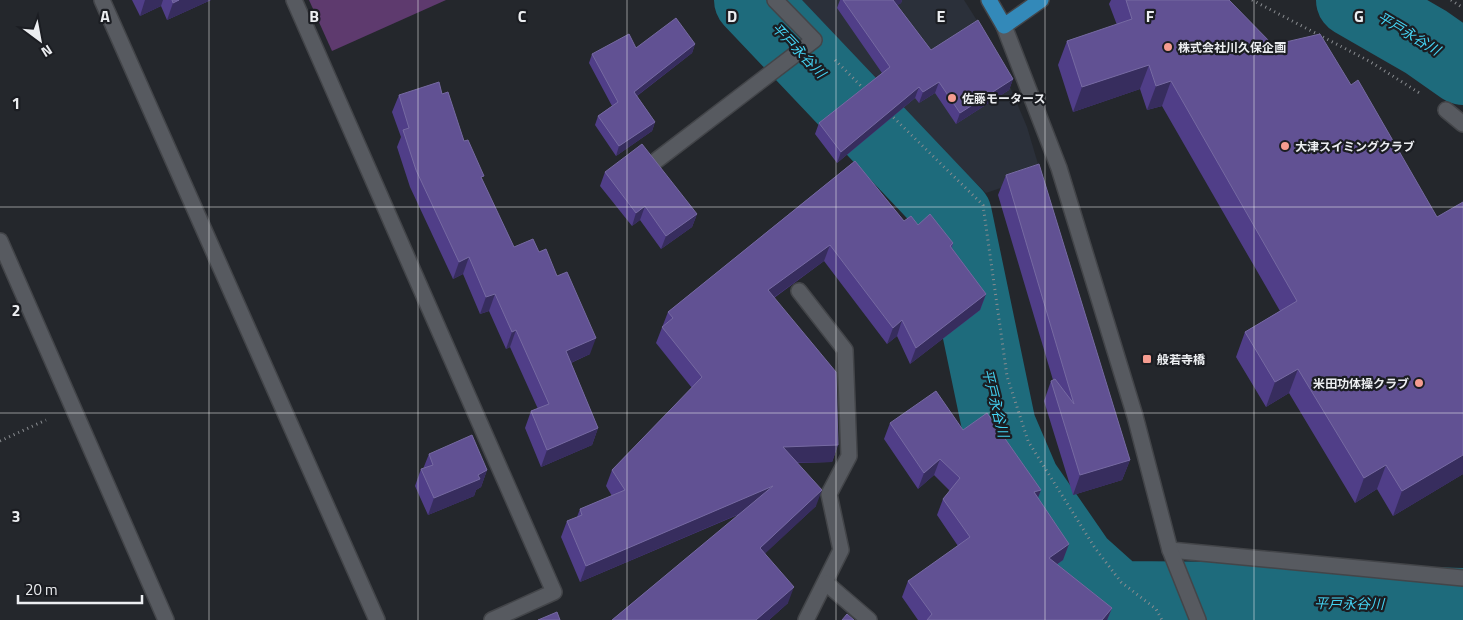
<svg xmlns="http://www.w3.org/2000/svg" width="1463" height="620" font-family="'Titillium Web','Noto Sans JP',sans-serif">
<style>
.built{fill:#2b303a}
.green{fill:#5e3a6e}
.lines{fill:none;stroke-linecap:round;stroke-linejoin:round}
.river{stroke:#1e6b7c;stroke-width:74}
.street-casing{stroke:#434549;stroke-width:18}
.secondary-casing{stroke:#434549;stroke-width:18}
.primary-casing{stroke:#434549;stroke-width:18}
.path{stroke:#898c90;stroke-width:3;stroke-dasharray:1 4;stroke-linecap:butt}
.street{stroke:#575a60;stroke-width:15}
.secondary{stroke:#575a60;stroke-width:15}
.primary{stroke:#3389b9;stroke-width:15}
.wall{fill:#503e88}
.shaded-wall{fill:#372d5e}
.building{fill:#615193;stroke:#766aa2}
.grid{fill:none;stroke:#eceef1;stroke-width:1;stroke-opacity:0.55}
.poi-dot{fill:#f59c90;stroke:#1b1d22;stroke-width:2}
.labels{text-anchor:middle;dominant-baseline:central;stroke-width:4.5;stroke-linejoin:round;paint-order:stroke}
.poi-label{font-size:12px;font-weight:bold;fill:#eceef1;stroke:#1b1d22;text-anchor:start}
.water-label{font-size:14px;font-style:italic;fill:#44d3f3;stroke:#1b1d22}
.grid-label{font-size:16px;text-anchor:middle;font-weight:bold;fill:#eceef1;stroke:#1b1d22;stroke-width:4.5;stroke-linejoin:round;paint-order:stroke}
</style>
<rect width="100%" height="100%" fill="#24272c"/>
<polygon class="built" points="796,0 964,0 983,30 1003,70 1027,127 1041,174 986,193 843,53"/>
<polygon class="green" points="309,0 446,0 332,51"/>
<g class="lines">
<g class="river">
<polyline points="751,0 955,215 999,426 1023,482 1079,563 1118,598 1249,599 1463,605"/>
<polyline points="1353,0 1426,42 1463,68"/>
</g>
<defs>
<g id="street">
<polyline points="102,0 377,620"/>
<polyline points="294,0 554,592 492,620"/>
<polyline points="1446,110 1463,124"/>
<polyline points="657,160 814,40 775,0"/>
<polyline points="799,291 845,350 849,456 829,494 841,550 806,620"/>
<polyline points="1170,550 1463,578"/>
<polyline points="826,583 869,620"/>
</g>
<g id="secondary">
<polyline points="1004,26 1059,168 1135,416 1170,550 1198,620"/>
<polyline points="0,241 166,620"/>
</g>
<polyline id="primary" points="989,0 1004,26 1041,0"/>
</defs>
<use href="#street" class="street-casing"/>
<use href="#secondary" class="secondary-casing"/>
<use href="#primary" class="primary-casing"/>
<g class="path">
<polyline points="1252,0 1369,61 1421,94"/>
<polyline points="1451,0 1463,8"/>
<polyline points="835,60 866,91"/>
<polyline points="890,114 983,205 1007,376 1028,441 1095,548 1121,582 1156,609 1162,620"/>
<polyline points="0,441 46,420"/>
</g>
<use href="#street" class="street"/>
<use href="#secondary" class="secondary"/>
<use href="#primary" class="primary"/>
</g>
<g class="wall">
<polygon points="132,0 211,0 167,20 161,6 140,16"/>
<polygon points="840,0 902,0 901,3 897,5 931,50 1013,79 1009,90 956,124 935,93 919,103 915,98 837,163 815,134 819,123 882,73 837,8"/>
<polygon points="1111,0 1229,0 1463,474 1393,516 1377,489 1355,503 1289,393 1266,407 1236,357 1245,332 1280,311 1162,106 1147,110 1140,89 1073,112 1058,65 1067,41 1117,25 1109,4"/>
<polygon points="695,44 692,53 637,96 655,122 652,131 616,156 595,125 598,116 612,106 589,63 592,54 636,48"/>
<polygon points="442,94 482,180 514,247 539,252 590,354 571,363 598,428 592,445 541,467 525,428 531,411 538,409 510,347 506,349 489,311 480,314 463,274 453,279 410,187 397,147 401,137 392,112 399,95"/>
<polygon points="855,161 904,221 918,225 953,243 952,248 986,294 980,310 910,364 897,336 887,344 824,261 774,298 838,445 832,462 797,463 816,506 765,553 788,603 769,620 612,620 740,514 580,582 561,537 567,521 577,517 580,509 612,496 606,486 612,470 692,388 656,343 668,312"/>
<polygon points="605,172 697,214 692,227 661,249 640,220 632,226 600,186"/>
<polygon points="1006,175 1130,460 1122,480 1073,495 1044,401 1051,381 1053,380 998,195"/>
<polygon points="890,423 963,430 1038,498 1063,560 1057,564 1112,608 1107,620 918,620 902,597 908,581 958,546 937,515 943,499 950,491 934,475 918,489 884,439"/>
<polygon points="429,454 487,470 481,487 476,490 474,496 428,515 415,486 421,469 423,469"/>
</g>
<g class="shaded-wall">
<polygon points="145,0 163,0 161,6 140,16"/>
<polygon points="179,0 211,0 167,20 173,3"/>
<polygon points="893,0 902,0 901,3 889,11"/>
<polygon points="695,44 692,53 630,101 634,92"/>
<polygon points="1149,65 1140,89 1073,112 1082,87"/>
<polygon points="1013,79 1009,90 956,124 960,113"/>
<polygon points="1171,81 1162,106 1147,110 1156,86"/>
<polygon points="939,82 935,93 919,103 923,92"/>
<polygon points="919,87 915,98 837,163 841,152"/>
<polygon points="655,122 652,131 616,156 619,146"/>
<polygon points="645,206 640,220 632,226 636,213"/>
<polygon points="697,214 692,227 661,249 666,236"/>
<polygon points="830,245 824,261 762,306 768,290"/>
<polygon points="469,257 463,274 453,279 459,262"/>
<polygon points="495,294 489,311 480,314 486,297"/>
<polygon points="986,294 980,310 910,364 916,348"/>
<polygon points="902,320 897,336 887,344 893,328"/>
<polygon points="516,330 510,347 506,349 512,332"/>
<polygon points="596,338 590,354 559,368 566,351"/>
<polygon points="1298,369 1289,393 1266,407 1275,382"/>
<polygon points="598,428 592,445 541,467 547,450"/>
<polygon points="838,445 832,462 777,463 783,447"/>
<polygon points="1463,455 1463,474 1393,516 1402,491"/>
<polygon points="940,459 934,475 918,489 924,473"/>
<polygon points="1130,460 1122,480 1073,495 1080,475"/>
<polygon points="1386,465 1377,489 1355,503 1364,478"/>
<polygon points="487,470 481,487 476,490 474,496 428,515 434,498 478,475"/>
<polygon points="773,486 767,502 580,582 586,566"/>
<polygon points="822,490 816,506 754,564 760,548"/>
<polygon points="1041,490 1035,506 1034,492"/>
<polygon points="1069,544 1063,560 1043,574 1049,558"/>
<polygon points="794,587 788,603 769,620 756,620"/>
<polygon points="1112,608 1107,620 1102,620"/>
</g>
<g class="building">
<polygon points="172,0 179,0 173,3"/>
<polygon points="843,0 893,0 931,50 978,20 1013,79 960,113 939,82 923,92 919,87 841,152 819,123 890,67"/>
<polygon points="1126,0 1229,0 1273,45 1320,34 1351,85 1358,80 1437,217 1463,202 1463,455 1402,491 1386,465 1364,478 1298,369 1275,382 1245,332 1297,301 1171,81 1156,86 1149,65 1082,87 1067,41 1132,19"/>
<polygon points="676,18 695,44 634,92 655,122 619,146 598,116 618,102 592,54 629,34 636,48"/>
<polygon points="439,82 442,94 448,92 464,141 468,140 484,176 481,177 514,247 533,239 539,252 546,249 557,276 567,272 596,338 566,351 598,428 547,450 531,411 549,404 516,330 512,332 495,294 486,297 469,257 459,262 416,170 403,130 409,128 399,95"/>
<polygon points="642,144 697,214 666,236 645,206 636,213 605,172"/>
<polygon points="855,161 904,221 911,216 918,225 930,214 953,243 950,246 986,294 916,348 902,320 893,328 830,245 768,290 836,372 838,445 783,447 822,490 760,548 794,587 756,620 612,620 773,486 586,566 567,521 582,515 580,509 625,490 612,470 702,377 662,327 673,318 668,312"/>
<polygon points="1039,164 1130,460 1080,475 1051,381 1055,379 1074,404 1006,175"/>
<polygon points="936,391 963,430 987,413 1041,490 1034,492 1069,544 1049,558 1112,608 1102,620 927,620 932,614 908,581 970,537 943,499 960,478 940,459 924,473 890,423"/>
<polygon points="472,435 487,470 478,475 480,479 434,498 421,469 433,465 429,454"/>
<polygon points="557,612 560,620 538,620"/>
<polygon points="847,614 854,620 842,620"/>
</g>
<path class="grid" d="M209,0v620M418,0v620M627,0v620M836,0v620M1045,0v620M1254,0v620M0,207h1463M0,413h1463"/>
<g class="poi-dot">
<circle cx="1168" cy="47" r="5"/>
<circle cx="952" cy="98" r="5"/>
<circle cx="1285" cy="146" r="5"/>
<rect x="1142" y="354" width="10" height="10" rx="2.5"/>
<circle cx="1419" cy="383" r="5"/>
</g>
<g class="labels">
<g class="poi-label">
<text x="1178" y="47">株式会社川久保企画</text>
<text x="962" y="98">佐藤モータース</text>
<text x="1295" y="146">大津スイミングクラブ</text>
<text x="1157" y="359">般若寺橋</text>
<text x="1409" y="383" text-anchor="end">米田功体操クラブ</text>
</g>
<g class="water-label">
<text transform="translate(1409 33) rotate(31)">平戸永谷川</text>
<text transform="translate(799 50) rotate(46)">平戸永谷川</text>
<text transform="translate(996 403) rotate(76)">平戸永谷川</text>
<text transform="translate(1349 603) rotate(1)">平戸永谷川</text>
</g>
</g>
<g class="grid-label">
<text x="105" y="22">A</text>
<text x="314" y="22">B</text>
<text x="522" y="22">C</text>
<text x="732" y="22">D</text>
<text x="941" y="22">E</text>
<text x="1150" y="22">F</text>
<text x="1359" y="22">G</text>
<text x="16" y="109">1</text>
<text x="16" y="316">2</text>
<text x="16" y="522">3</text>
</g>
<g transform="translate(40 40) rotate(148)" stroke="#1b1d22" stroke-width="4" paint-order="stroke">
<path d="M0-4L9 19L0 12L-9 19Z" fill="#eceef1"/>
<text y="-8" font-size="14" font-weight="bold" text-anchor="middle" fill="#eceef1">N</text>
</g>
<path d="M18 595v8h124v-8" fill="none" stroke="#eceef1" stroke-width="2.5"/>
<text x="25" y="595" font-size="15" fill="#eceef1" stroke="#1b1d22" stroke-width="4" paint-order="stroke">20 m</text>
</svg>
